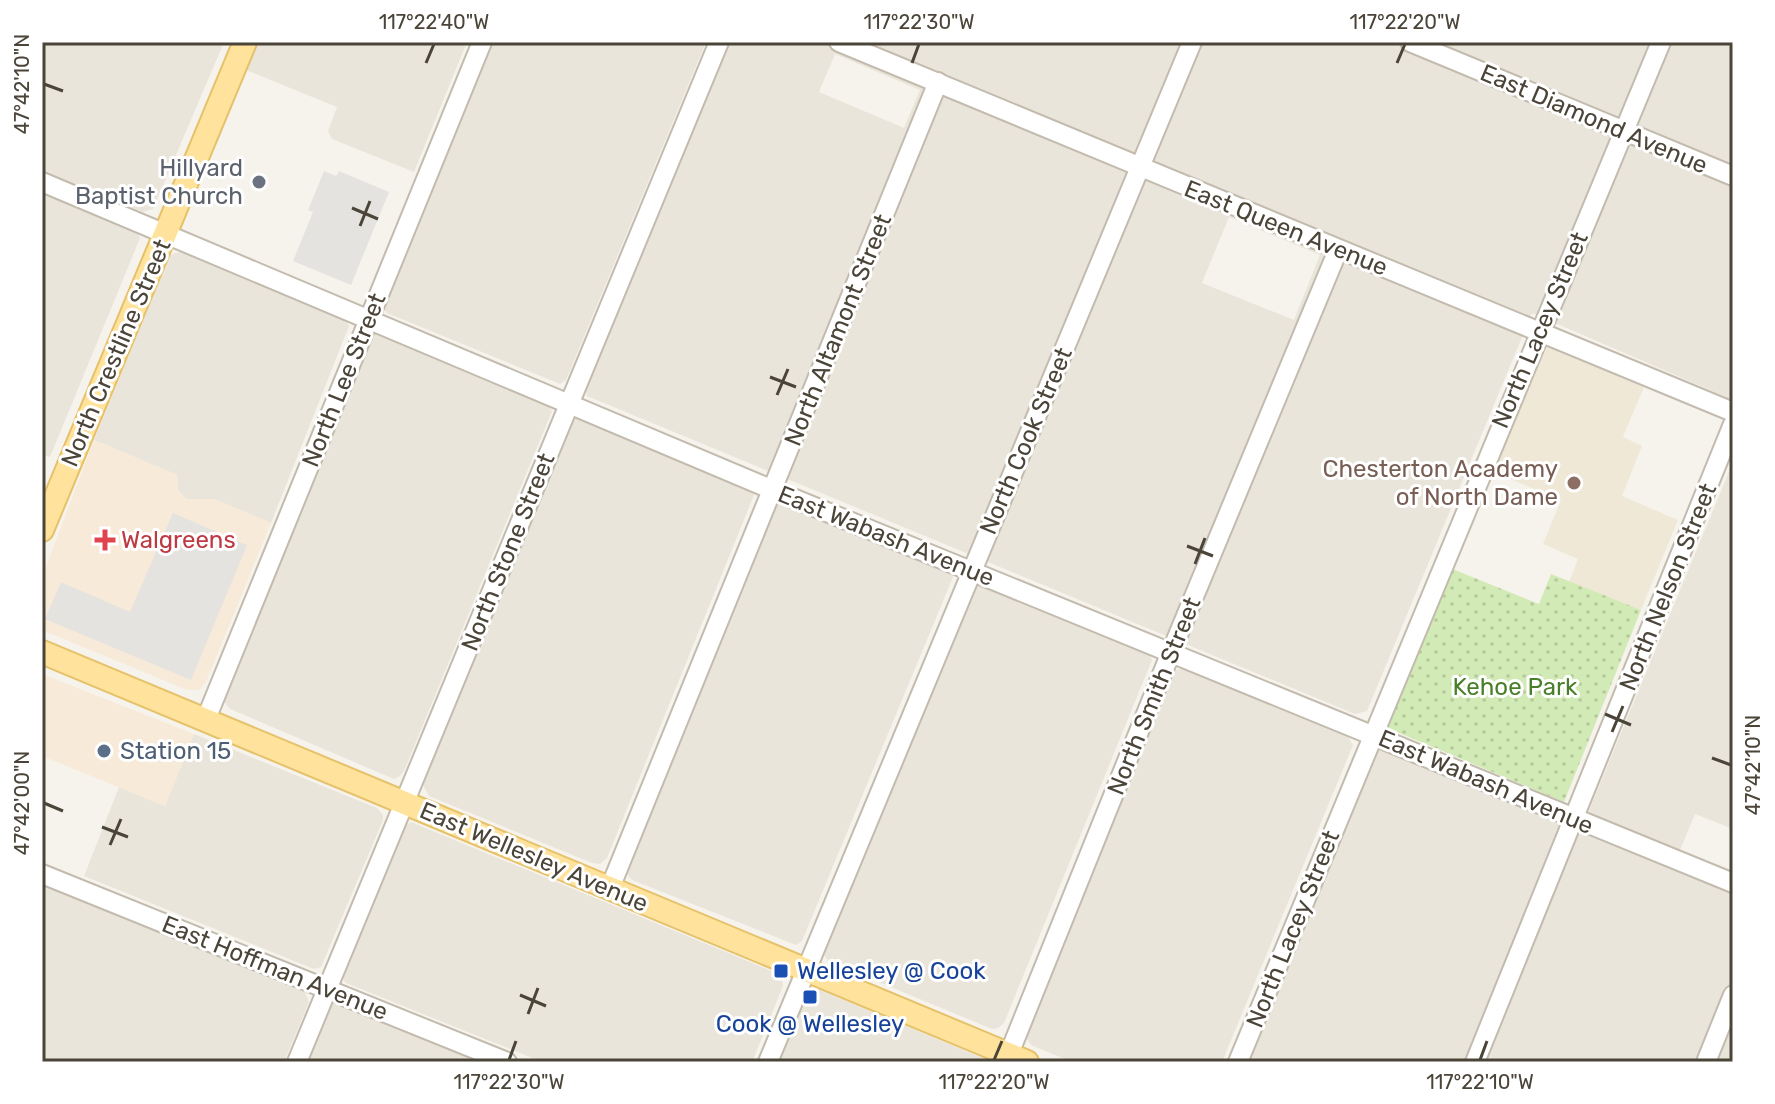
<svg xmlns="http://www.w3.org/2000/svg" width="1775" height="1104" font-family="Rubik,sans-serif">
<style>
.residential{fill:#eae5da;fill-rule:evenodd}
.commercial{fill:#f7ead8}
.education{fill:#efe8d6}
.grass{fill:url(#grass-dots)}
.parking{fill:#e5e3e0}
.lines{fill:none;stroke-linecap:round;stroke-linejoin:round}
.minor-casing{stroke:#c2bbae;stroke-width:22}
.major-casing{stroke:#e6c16a;stroke-width:26}
.minor{stroke:#fff;stroke-width:18}
.major{stroke:#ffe39c;stroke-width:22}
.ticks{fill:none;stroke:#4b4439;stroke-width:3}
.worship-dot{fill:#6b7280;stroke:#fff;stroke-width:3}
.education-dot{fill:#8d6e63;stroke:#fff;stroke-width:3}
.health-dot{fill:#e0444e;stroke:#fff;stroke-width:3}
.service-dot{fill:#5c6f8a;stroke:#fff;stroke-width:3}
.transit-dot{fill:#1a4fb4;stroke:#fff;stroke-width:3}
.labels{text-anchor:middle;dominant-baseline:central;stroke-width:6;stroke-linejoin:round;paint-order:stroke}
.street-label{font-size:24px;fill:#4b4439;stroke:#fff}
.worship-label{font-size:24px;fill:#5b616d;stroke:#fff;text-anchor:end}
.education-label{font-size:24px;fill:#785e54;stroke:#fff;text-anchor:end}
.health-label{font-size:24px;fill:#be3a42;stroke:#fff;text-anchor:start}
.park-label{font-size:24px;fill:#4a7f2a;stroke:#fff}
.service-label{font-size:24px;fill:#4e5e75;stroke:#fff;text-anchor:start}
.transit-label{font-size:24px;fill:#164399;stroke:#fff;text-anchor:start}
.neatline{fill:none;stroke:#4b4439;stroke-width:3}
.ticks-label{font-size:20px;text-anchor:middle;fill:#4b4439}
</style>
<defs>
<pattern id="grass-dots" width="8" height="8" patternUnits="userSpaceOnUse" patternTransform="scale(2)"><rect width="8" height="8" fill="#d2eab5"/><path d="M2 2h.1M6 6h.1" fill="none" stroke="#b6ca9c" stroke-width="1.8" stroke-linecap="round"/></pattern>
</defs>
<rect width="100%" height="100%" fill="#f6f3ec"/>
<g class="residential">
<polygon points="42,42 224,42 153,209 143,212 42,171"/>
<polygon points="258,42 467,42 414,172 332,139 328,131 337,107 246,70"/>
<polygon points="488,42 706,42 566,380 560,384 387,313 382,306"/>
<path d="M728,42h1005v358l-201,-87 -165,398 -12,3 -768,-318 -2,-11zM835,54l85,36 -16,38 -85,-36zM1229,217l91,38 -26,65 -92,-37z"/>
<polygon points="42,192 136,231 140,238 50,457 42,454"/>
<polygon points="182,251 345,319 349,326 271,523 214,499 186,499 178,490 177,475 94,440 170,255"/>
<polygon points="375,333 546,403 552,411 404,771 400,776 394,779 230,709 222,699 371,335"/>
<polygon points="577,417 752,491 754,495 607,858 600,864 592,863 429,796 422,783 573,419"/>
<polygon points="1733,462 1733,829 1695,814 1680,850 1733,872 1733,1062 1246,1062 1374,751 1386,750 1581,830"/>
<polygon points="777,501 947,570 953,577 802,941 796,945 632,880 625,872"/>
<polygon points="976,585 982,585 1149,654 1152,660 1004,1023 998,1028 992,1029 828,961 823,953"/>
<polygon points="1183,668 1347,735 1353,745 1222,1062 1072,1062 1031,1045 1024,1034 1172,671"/>
<polygon points="194,734 377,808 383,815 383,820 321,967 314,969 84,876 119,787 165,806"/>
<polygon points="411,822 779,974 782,978 783,986 752,1062 542,1062 346,983 341,975 403,827"/>
<polygon points="42,885 304,990 309,1002 284,1062 42,1062"/>
<polygon points="810,989 817,989 992,1062 776,1062 804,994"/>
<polygon points="339,1004 481,1062 305,1062 326,1010 331,1005"/>
</g>
<g class="commercial">
<polygon points="94,440 177,475 178,490 186,499 214,499 271,523 206,682 199,690 187,690 42,630 42,577"/>
<polygon points="42,674 194,734 165,806 42,756"/>
</g>
<polygon class="education" points="1543,345 1644,387 1623,437 1642,446 1622,496 1678,520 1641,610 1569,582 1578,559 1543,544 1561,500 1491,471"/>
<polygon class="grass" points="1450,568 1539,604 1551,574 1641,610 1564,802 1385,727"/>
<g class="parking">
<polygon points="324,171 336,176 339,171 389,192 351,285 293,261 313,212 308,210"/>
<polygon points="173,513 247,545 191,680 45,619 61,582 130,612"/>
</g>
<g class="lines">
<defs>
<g id="minor">
<polyline points="839,42 1733,412"/>
<polyline points="1410,42 1733,176"/>
<polyline points="42,182 773,490 1733,883"/>
<polyline points="206,719 482,42"/>
<polyline points="42,874 507,1062"/>
<polyline points="610,888 938,82"/>
<polyline points="1009,1054 1171,652 1338,250"/>
<polyline points="297,1062 719,42"/>
<polyline points="768,1062 1192,42"/>
<polyline points="1238,1062 1661,42"/>
<polyline points="1475,1062 1733,424"/>
<polyline points="1706,1062 1733,995"/>
</g>
<g id="major">
<polyline points="42,530 245,42"/>
<polyline points="42,652 1027,1062"/>
</g>
</defs>
<use href="#minor" class="minor-casing"/>
<use href="#major" class="major-casing"/>
<use href="#minor" class="minor"/>
<use href="#major" class="major"/>
</g>
<path class="ticks" d="M426,63l8,-19M912,63l7,-19M1397,63l8,-19M44,84l19,7M352,208l26,11M360,226l10,-25M770,377l26,10M777,395l11,-26M1187,546l26,10M1195,564l10,-26M1605,714l26,11M1612,732l11,-26M1712,758l19,7M44,803l19,8M102,827l26,10M110,845l11,-26M520,995l26,11M528,1014l10,-26M509,1060l7,-19M994,1060l8,-19M1480,1060l7,-19"/>
<circle class="worship-dot" cx="259" cy="182" r="8"/>
<circle class="education-dot" cx="1574" cy="483" r="8"/>
<path class="health-dot" d="M101 528h8v8h8v8h-8v8h-8v-8h-8v-8h8z"/>
<circle class="service-dot" cx="104" cy="751" r="8"/>
<g class="transit-dot">
<rect x="773" y="963" width="16" height="16" rx="4"/>
<rect x="802" y="989" width="16" height="16" rx="4"/>
</g>
<g class="labels">
<g class="street-label">
<text transform="translate(1594 119) rotate(23)">East Diamond Avenue</text>
<text transform="translate(1286 228) rotate(22)">East Queen Avenue</text>
<text transform="translate(838 330) rotate(-68)">North Altamont Street</text>
<text transform="translate(1540 330) rotate(-67)">North Lacey Street</text>
<text transform="translate(116 353) rotate(-67)">North Crestline Street</text>
<text transform="translate(344 380) rotate(-68)">North Lee Street</text>
<text transform="translate(1026 441) rotate(-67)">North Cook Street</text>
<text transform="translate(886 536) rotate(22)">East Wabash Avenue</text>
<text transform="translate(508 552) rotate(-68)">North Stone Street</text>
<text transform="translate(1668 587) rotate(-68)">North Nelson Street</text>
<text transform="translate(1154 696) rotate(-68)">North Smith Street</text>
<text transform="translate(1486 782) rotate(23)">East Wabash Avenue</text>
<text transform="translate(534 857) rotate(23)">East Wellesley Avenue</text>
<text transform="translate(1293 929) rotate(-68)">North Lacey Street</text>
<text transform="translate(275 968) rotate(22)">East Hoffman Avenue</text>
</g>
<g class="worship-label">
<text x="243" y="168">Hillyard<tspan x="243" dy="28">Baptist Church</tspan></text>
</g>
<g class="education-label">
<text x="1558" y="469">Chesterton Academy<tspan x="1558" dy="28">of North Dame</tspan></text>
</g>
<g class="health-label">
<text x="121" y="540">Walgreens</text>
</g>
<g class="park-label">
<text x="1515" y="687">Kehoe Park</text>
</g>
<g class="service-label">
<text x="120" y="751">Station 15</text>
</g>
<g class="transit-label">
<text x="797" y="971">Wellesley @ Cook</text>
<text x="810" y="1024" text-anchor="middle">Cook @ Wellesley</text>
</g>
</g>
<rect width="1775" height="1104" fill="none" stroke="#ffffff" stroke-width="88"/>
<rect x="44" y="44" width="1687" height="1016" class="neatline"/>
<g class="ticks-label">
<text x="434" y="29">117°22'40"W</text>
<text x="919" y="29">117°22'30"W</text>
<text x="1405" y="29">117°22'20"W</text>
<text transform="translate(22 84) rotate(-90)" y="7">47°42'10"N</text>
<text transform="translate(1753 765) rotate(-90)" y="7">47°42'10"N</text>
<text transform="translate(22 803) rotate(-90)" y="7">47°42'00"N</text>
<text x="509" y="1089">117°22'30"W</text>
<text x="994" y="1089">117°22'20"W</text>
<text x="1480" y="1089">117°22'10"W</text>
</g>
</svg>
